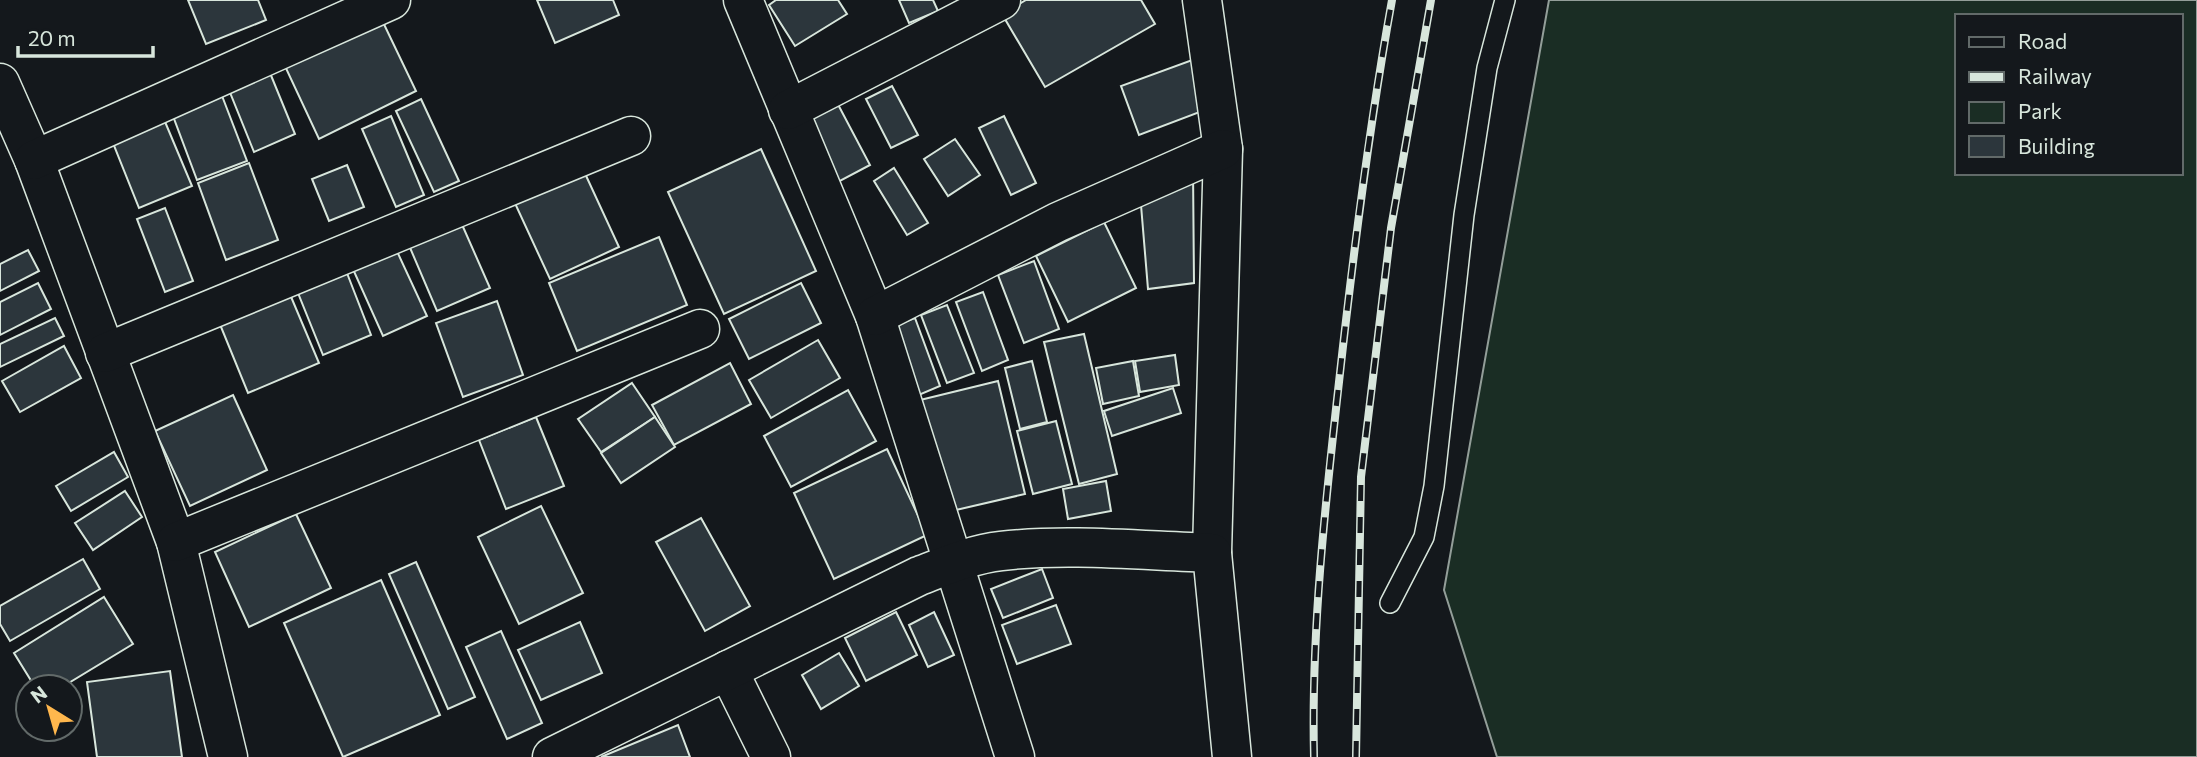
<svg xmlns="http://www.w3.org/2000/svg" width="2197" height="757" font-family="Commissioner,sans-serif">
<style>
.green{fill:#1a2d24;stroke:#939e99;stroke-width:2;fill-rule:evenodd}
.building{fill:#2c363c;stroke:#d8e6dc;stroke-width:2}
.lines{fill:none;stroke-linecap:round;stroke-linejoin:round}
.service-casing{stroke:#d8e6dc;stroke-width:22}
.minor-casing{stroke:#d8e6dc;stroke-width:41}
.tertiary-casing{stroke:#d8e6dc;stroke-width:41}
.service{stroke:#14181c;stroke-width:19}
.minor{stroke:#14181c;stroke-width:38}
.tertiary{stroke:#14181c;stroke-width:38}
.rail-casing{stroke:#d8e6dc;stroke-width:8}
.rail{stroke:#14181c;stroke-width:5;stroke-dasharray:16;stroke-linecap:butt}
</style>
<rect width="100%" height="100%" fill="#14181c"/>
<path class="green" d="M1549,0h648v757h-700l-53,-167zM1957,16h224v157h-224z"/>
<g class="building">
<polygon points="188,0 258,0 266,20 206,44"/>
<polygon points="537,0 613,0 619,15 555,43"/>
<polygon points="776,0 838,0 847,14 795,46 769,5"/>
<polygon points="899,0 933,0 938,11 909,23"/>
<polygon points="1026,0 1141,0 1155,24 1045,87 1002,14"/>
<polygon points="381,18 416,91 319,139 284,64"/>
<polygon points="1195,59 1213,107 1139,135 1121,86"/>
<polygon points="268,68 295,134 254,152 227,85"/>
<polygon points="892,86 918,135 891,148 866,99"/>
<polygon points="219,88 247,161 197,180 170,108"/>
<polygon points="833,95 870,165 838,182 801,111"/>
<polygon points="421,99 459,181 434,192 396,111"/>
<polygon points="391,116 424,195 396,207 362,129"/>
<polygon points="1004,116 1036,183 1011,195 979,128"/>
<polygon points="163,117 192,186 139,208 111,138"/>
<polygon points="955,139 980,175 948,196 924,159"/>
<polygon points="761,149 816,271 724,314 668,192"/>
<polygon points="249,163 278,240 226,260 198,183"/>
<polygon points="347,165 364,207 329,221 312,179"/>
<polygon points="582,167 619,247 550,279 513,199"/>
<polygon points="894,168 928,223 907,235 874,181"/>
<polygon points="1193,169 1194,283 1148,289 1140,193"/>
<polygon points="165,208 193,281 165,292 137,219"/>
<polygon points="460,220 490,288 437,311 408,243"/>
<polygon points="1104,222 1136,288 1068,322 1036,256"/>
<polygon points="659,237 687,305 577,351 549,283"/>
<polygon points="395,247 427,316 383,336 352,267"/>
<polygon points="28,250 39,271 0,291 0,264"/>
<polygon points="1034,261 1059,329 1024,343 998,275"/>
<polygon points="345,268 371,335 323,355 296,288"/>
<polygon points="38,283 51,309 0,335 0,302"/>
<polygon points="801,283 821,323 749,359 729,319"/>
<polygon points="289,292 319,363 248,393 219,322"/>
<polygon points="983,292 1008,360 982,371 956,302"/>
<polygon points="497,301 523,375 463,397 436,323"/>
<polygon points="947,305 974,373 947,383 921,315"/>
<polygon points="55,318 64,336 0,367 0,344"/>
<polygon points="915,318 940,386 914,397 888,328"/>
<polygon points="1084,334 1117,474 1079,484 1044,342"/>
<polygon points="818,340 840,378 771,418 749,380"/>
<polygon points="64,346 81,378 20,412 2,381"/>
<polygon points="1175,355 1179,385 1140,392 1135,361"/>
<polygon points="1032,361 1047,422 1020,429 1005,368"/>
<polygon points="1133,361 1139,396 1103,404 1096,368"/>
<polygon points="730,363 751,404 674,445 652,405"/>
<polygon points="998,381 1025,494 943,513 916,401"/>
<polygon points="632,383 655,417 601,452 578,419"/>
<polygon points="1173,388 1181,413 1112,436 1104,411"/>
<polygon points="848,390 876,441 791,487 764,436"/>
<polygon points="233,395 267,470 190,506 155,431"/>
<polygon points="536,417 564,486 506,509 479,440"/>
<polygon points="655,417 675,447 621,483 601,453"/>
<polygon points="1056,421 1072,484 1033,494 1017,431"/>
<polygon points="887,449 927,535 834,579 794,493"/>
<polygon points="114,452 128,477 71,511 56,486"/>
<polygon points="1106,481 1111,511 1068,519 1063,489"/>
<polygon points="125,491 142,517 93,550 75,523"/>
<polygon points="541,506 583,593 519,624 478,537"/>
<polygon points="296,514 331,588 249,627 215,552"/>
<polygon points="701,518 750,606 705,631 656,542"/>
<polygon points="83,559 100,589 10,641 0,624 0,606"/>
<polygon points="416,562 475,697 448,709 389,574"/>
<polygon points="1042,569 1053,598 1003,618 991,589"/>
<polygon points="381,580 440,715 343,757 284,623"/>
<polygon points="104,597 133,644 62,687 35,687 14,653"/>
<polygon points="1056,605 1071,644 1017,664 1002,625"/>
<polygon points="896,612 917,655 866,681 845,638"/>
<polygon points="934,612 954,655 928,667 909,625"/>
<polygon points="580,622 602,673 541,700 518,650"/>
<polygon points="501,631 542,723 507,739 466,647"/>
<polygon points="839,653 859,686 821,709 802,675"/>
<polygon points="170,671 182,757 97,757 87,682"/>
<polygon points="678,725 690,757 601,757"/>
</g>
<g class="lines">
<defs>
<polyline id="service" points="1390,603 1424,537 1434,486 1464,215 1487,68 1505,0"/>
<g id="minor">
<polyline points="743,0 875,316 1015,757"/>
<polyline points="1202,0 1223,149 1212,553"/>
<polyline points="0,83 34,160 176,542 228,757"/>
<polyline points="788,110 1001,0"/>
<polyline points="34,160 391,0"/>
<polyline points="875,316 1058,222 1223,149"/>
<polyline points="105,353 631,136"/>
<polyline points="176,542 700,329"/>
<polyline points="728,670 771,757"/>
</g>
<path id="tertiary" d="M552,757l367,-181c26,-10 54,-22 82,-25 67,-8 144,0 211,2l20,204"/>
</defs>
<use href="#service" class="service-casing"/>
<use href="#minor" class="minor-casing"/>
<use href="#tertiary" class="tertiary-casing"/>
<use href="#service" class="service"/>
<use href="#minor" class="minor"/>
<use href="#tertiary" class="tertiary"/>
<defs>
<g id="rail">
<path d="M1314,757c-3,-124 11,-251 25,-375 14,-127 30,-255 53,-382"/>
<polyline points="1356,757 1361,477 1391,228 1431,0"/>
</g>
</defs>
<use href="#rail" class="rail-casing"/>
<use href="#rail" class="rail"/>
</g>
<rect x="1955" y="14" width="228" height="161" fill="#14181c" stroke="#626a69" stroke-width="2"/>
<rect x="1969" y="37" width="35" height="10" fill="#14181c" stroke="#626a69" stroke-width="2"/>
<text x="2018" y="49" font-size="21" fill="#d8e6dc">Road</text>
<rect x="1969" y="72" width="35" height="10" fill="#d8e6dc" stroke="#626a69" stroke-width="2"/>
<text x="2018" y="84" font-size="21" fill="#d8e6dc">Railway</text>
<rect x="1969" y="102" width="35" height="21" fill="#1a2d24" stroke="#626a69" stroke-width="2"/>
<text x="2018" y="119" font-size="21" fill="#d8e6dc">Park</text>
<rect x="1969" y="136" width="35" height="21" fill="#2c363c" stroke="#626a69" stroke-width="2"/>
<text x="2018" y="154" font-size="21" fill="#d8e6dc">Building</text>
<g transform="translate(49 708) rotate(323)"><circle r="33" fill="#14181c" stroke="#626a69" stroke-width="2"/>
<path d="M0-5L12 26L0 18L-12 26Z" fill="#ffb74d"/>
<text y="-10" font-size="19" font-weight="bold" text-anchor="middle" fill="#d8e6dc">N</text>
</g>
<path d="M18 46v10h135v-10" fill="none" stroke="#d8e6dc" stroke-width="3.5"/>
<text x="28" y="46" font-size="21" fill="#d8e6dc" stroke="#14181c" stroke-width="5" paint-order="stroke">20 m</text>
</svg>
